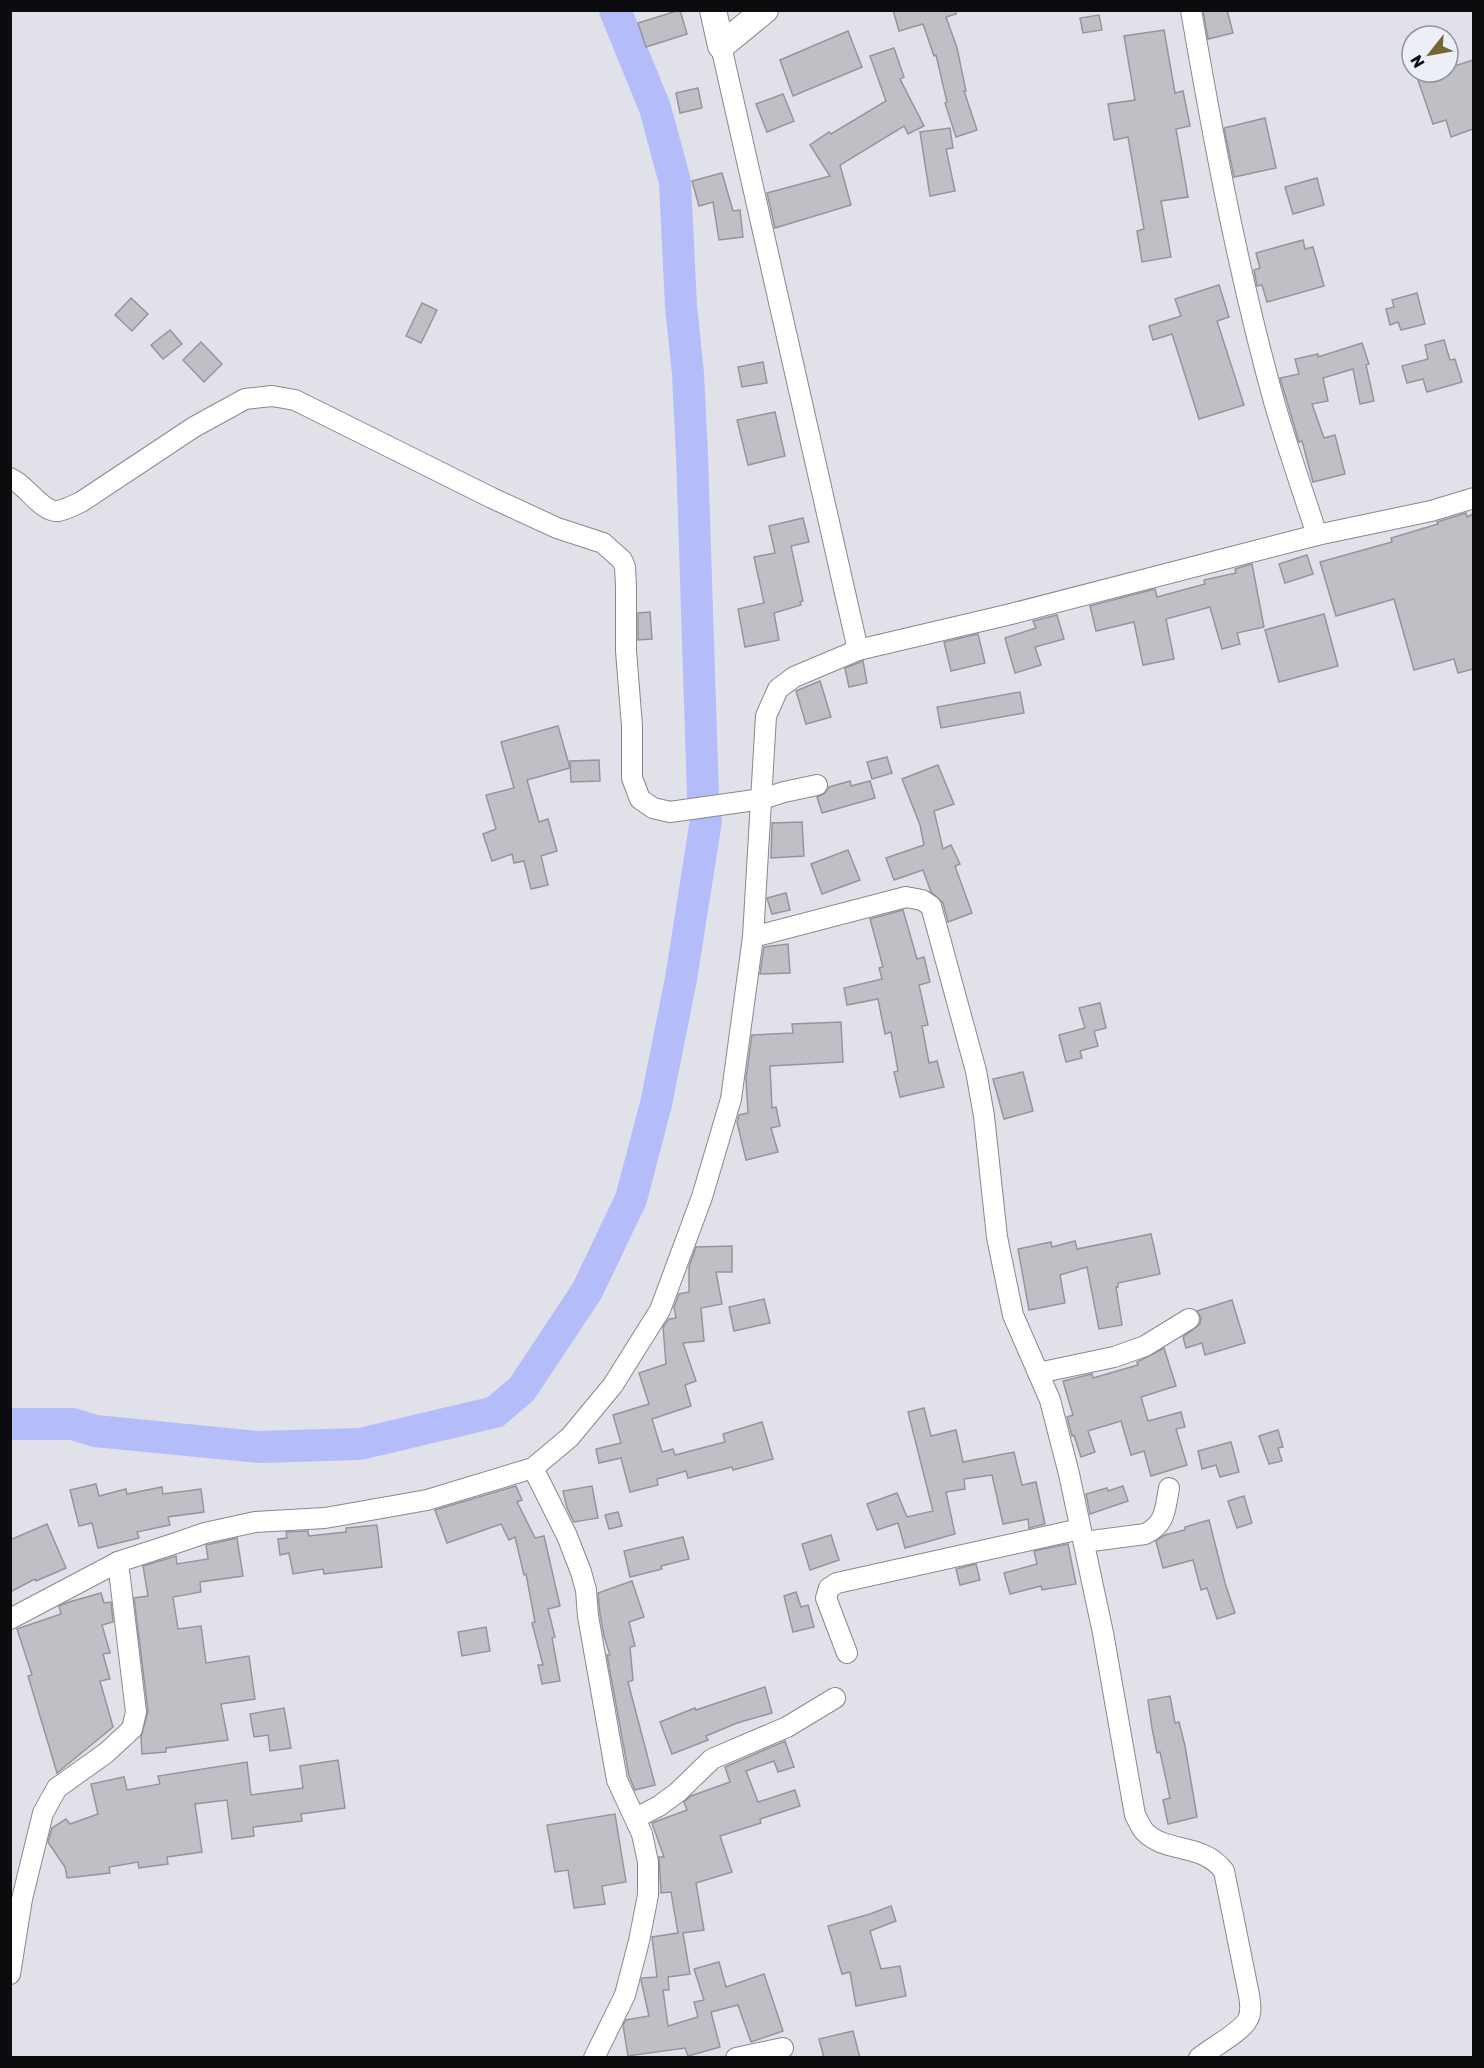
<svg xmlns="http://www.w3.org/2000/svg" width="1484" height="2068" font-family="Rubik,sans-serif">
<style>
.lines{fill:none;stroke-linecap:round;stroke-linejoin:round}
.river{stroke:#b4bcfa;stroke-width:32}
.building{fill:#bec0c6;stroke:#95969d;stroke-width:1.5}
.minor-casing{stroke:#87898f;stroke-width:22}
.major-casing{stroke:#87898f;stroke-width:28}
.minor{stroke:#fff;stroke-width:20}
.major{stroke:#fff;stroke-width:26}
</style>
<rect width="100%" height="100%" fill="#e0e1e9"/>
<g class="lines">
<g class="river">
<polyline points="615,10 655,108 675,182 681,306 688,374 692,455 703,796"/>
<polyline points="10,1424 73,1424 95,1431 259,1447 360,1444 495,1412 522,1389 587,1291 631,1199 656,1104 681,979 706,820"/>
</g>
</g>
<g class="building">
<polygon points="680,10 687,34 646,47 638,23"/>
<polygon points="893,10 956,10 956,14 946,17 957,48 966,91 964,91 977,130 956,137 945,103 947,102 936,55 934,56 923,24 899,31"/>
<polygon points="1203,10 1227,10 1233,33 1208,39"/>
<polygon points="1099,15 1102,30 1083,33 1080,18"/>
<polygon points="1164,30 1175,93 1183,91 1190,126 1176,129 1188,197 1161,201 1171,257 1142,262 1137,231 1144,229 1128,137 1114,140 1108,104 1135,100 1124,36"/>
<polygon points="848,31 862,67 793,96 780,60"/>
<polygon points="894,48 904,77 900,79 924,126 908,134 904,126 840,165 851,205 775,228 767,193 830,176 810,145 829,132 831,134 886,101 870,56"/>
<polygon points="1473,60 1473,129 1451,137 1446,120 1433,124 1417,77 1434,72 1448,72 1448,68"/>
<polygon points="698,88 702,108 680,113 676,93"/>
<polygon points="783,94 794,121 767,132 756,104"/>
<polygon points="1265,118 1276,168 1234,177 1224,128"/>
<polygon points="950,128 953,148 946,149 955,191 930,196 920,132"/>
<polygon points="722,173 733,211 740,210 743,237 719,240 713,202 699,206 692,181"/>
<polygon points="1317,178 1324,205 1293,214 1285,187"/>
<polygon points="1303,240 1305,249 1313,247 1324,286 1267,302 1262,285 1257,286 1254,270 1260,268 1256,253"/>
<polygon points="1219,285 1229,317 1217,321 1244,405 1199,419 1172,334 1153,340 1149,326 1181,316 1175,299"/>
<polygon points="1417,293 1425,324 1401,330 1398,322 1390,325 1386,309 1394,307 1392,300"/>
<polygon points="131,298 148,314 132,331 115,315"/>
<polygon points="422,303 437,310 421,343 406,336"/>
<polygon points="170,330 182,344 163,359 151,345"/>
<polygon points="1444,340 1450,360 1455,359 1462,382 1427,392 1423,379 1407,383 1402,366 1428,359 1425,345"/>
<polygon points="201,342 222,364 204,382 183,360"/>
<polygon points="1362,343 1369,364 1366,365 1374,401 1360,404 1353,369 1323,378 1328,401 1312,404 1324,438 1335,435 1345,474 1313,482 1302,441 1299,442 1280,378 1299,374 1295,359 1318,354 1318,357"/>
<polygon points="763,362 767,383 742,387 738,367"/>
<polygon points="775,412 785,456 748,465 737,420"/>
<polygon points="1466,513 1467,517 1473,514 1473,669 1458,673 1454,659 1414,670 1394,599 1336,616 1320,562 1392,542 1391,538 1438,524 1437,522"/>
<polygon points="803,518 809,542 791,546 803,601 800,602 801,605 774,613 779,640 745,647 738,609 764,603 754,557 775,553 769,526"/>
<polygon points="1307,555 1313,574 1285,583 1279,564"/>
<polygon points="1252,564 1264,627 1237,633 1240,644 1222,649 1210,607 1166,619 1174,659 1143,665 1134,622 1096,631 1090,606 1155,589 1157,597 1205,584 1204,580 1236,573 1235,569"/>
<polygon points="650,612 652,639 638,640 638,613"/>
<polygon points="1324,614 1338,666 1279,682 1265,630"/>
<polygon points="1057,615 1064,639 1035,647 1041,665 1015,673 1005,638 1036,628 1033,621"/>
<polygon points="978,634 985,663 951,671 944,642"/>
<polygon points="863,661 867,683 849,687 845,668"/>
<polygon points="820,681 831,717 806,724 796,691"/>
<polygon points="1020,692 1024,713 941,728 937,707"/>
<polygon points="558,726 570,768 527,780 539,822 548,819 557,851 541,856 548,885 531,889 524,861 514,863 512,854 492,861 483,834 496,829 486,795 514,788 501,742"/>
<polygon points="887,757 892,773 872,779 867,762"/>
<polygon points="599,760 600,781 571,782 570,761"/>
<polygon points="938,765 954,804 934,811 943,849 951,845 960,864 955,866 972,913 948,922 943,903 931,892 923,870 894,880 886,858 924,845 920,825 902,779"/>
<polygon points="850,781 851,786 870,781 875,798 822,813 817,797 825,793 829,787"/>
<polygon points="802,822 804,856 771,858 772,823"/>
<polygon points="848,850 860,880 822,894 811,864"/>
<polygon points="786,893 790,910 772,914 767,898"/>
<polygon points="903,910 917,959 924,957 930,982 919,985 928,1025 922,1026 929,1063 937,1061 944,1087 900,1097 894,1072 898,1071 891,1032 885,1034 878,999 847,1005 844,988 882,979 879,968 883,967 870,919"/>
<polygon points="788,944 790,973 760,974 764,947"/>
<polygon points="1100,1003 1106,1028 1094,1031 1098,1046 1080,1051 1082,1058 1066,1062 1059,1035 1085,1028 1079,1008"/>
<polygon points="841,1022 843,1062 770,1066 772,1108 776,1107 780,1126 771,1128 778,1152 746,1160 737,1122 739,1115 748,1113 746,1078 752,1035 793,1033 792,1024"/>
<polygon points="1023,1072 1033,1111 1004,1119 993,1079"/>
<polygon points="1151,1234 1160,1274 1118,1283 1118,1287 1116,1287 1122,1325 1099,1329 1087,1267 1060,1275 1065,1303 1029,1310 1018,1249 1051,1242 1052,1247 1075,1241 1077,1249"/>
<polygon points="732,1246 732,1272 716,1272 722,1304 701,1308 704,1341 683,1343 696,1381 685,1385 691,1406 652,1419 662,1452 673,1449 675,1455 725,1442 723,1434 762,1422 773,1459 733,1470 732,1467 688,1478 686,1471 657,1479 658,1485 630,1492 621,1458 599,1463 596,1449 621,1443 613,1415 649,1404 639,1373 666,1364 663,1327 669,1319 676,1318 674,1307 679,1294 689,1292 689,1267 696,1247"/>
<polygon points="764,1299 770,1323 734,1331 729,1307"/>
<polygon points="1232,1300 1245,1343 1205,1355 1202,1343 1186,1348 1183,1337 1200,1324 1201,1318 1197,1311"/>
<polygon points="1164,1348 1176,1386 1141,1397 1148,1421 1181,1412 1185,1427 1176,1429 1187,1465 1151,1476 1144,1451 1131,1455 1121,1421 1088,1431 1095,1452 1081,1457 1074,1435 1072,1436 1067,1417 1073,1415 1063,1381 1092,1374 1093,1378 1138,1365 1137,1362"/>
<polygon points="924,1408 931,1436 956,1430 963,1462 1014,1452 1022,1485 1036,1482 1045,1524 1029,1528 1028,1519 1003,1524 992,1475 964,1479 965,1489 946,1492 955,1534 905,1548 898,1523 877,1530 867,1504 897,1493 907,1517 933,1511 908,1412"/>
<polygon points="1278,1430 1283,1447 1278,1448 1282,1461 1269,1464 1259,1436"/>
<polygon points="1231,1442 1239,1472 1220,1477 1216,1465 1202,1469 1198,1451"/>
<polygon points="96,1484 99,1496 126,1489 127,1494 162,1487 163,1494 201,1489 204,1512 168,1517 170,1525 137,1532 139,1538 98,1548 92,1523 79,1526 70,1490"/>
<polygon points="516,1486 522,1500 517,1502 535,1538 544,1536 560,1606 548,1609 555,1637 552,1638 560,1681 542,1684 538,1665 543,1665 532,1623 535,1622 526,1574 524,1575 515,1537 509,1540 501,1524 447,1543 435,1510"/>
<polygon points="592,1486 598,1518 574,1522 567,1508 563,1491"/>
<polygon points="1123,1486 1128,1501 1090,1514 1086,1494 1107,1488 1108,1491"/>
<polygon points="1244,1496 1252,1523 1237,1528 1228,1501"/>
<polygon points="618,1512 622,1526 609,1529 605,1515"/>
<polygon points="1209,1520 1225,1583 1235,1613 1217,1619 1207,1588 1201,1590 1193,1560 1163,1568 1156,1541 1165,1535 1185,1530 1185,1527"/>
<polygon points="47,1524 66,1568 36,1581 35,1579 10,1592 10,1540"/>
<polygon points="377,1525 382,1567 324,1574 323,1569 293,1574 289,1553 280,1555 278,1539 287,1538 286,1532 308,1531 309,1536 346,1532 346,1528"/>
<polygon points="831,1535 839,1560 810,1570 802,1544"/>
<polygon points="683,1537 689,1559 661,1566 662,1569 630,1577 624,1551"/>
<polygon points="237,1538 243,1576 200,1582 201,1592 173,1597 178,1629 201,1626 206,1663 249,1656 255,1699 221,1704 228,1740 166,1748 166,1752 142,1754 141,1737 148,1711 134,1598 148,1596 143,1566 176,1556 177,1564 208,1559 206,1545"/>
<polygon points="1068,1544 1076,1584 1042,1590 1041,1586 1010,1594 1004,1573 1037,1564 1034,1551"/>
<polygon points="976,1564 980,1580 960,1585 956,1569"/>
<polygon points="632,1581 644,1617 629,1622 635,1646 630,1647 633,1680 628,1682 655,1785 635,1790 629,1776 607,1655 610,1655 604,1636 600,1614 598,1593"/>
<polygon points="796,1592 801,1607 808,1605 814,1627 793,1632 784,1596"/>
<polygon points="101,1593 104,1603 111,1602 113,1622 102,1625 110,1653 103,1654 110,1679 100,1681 113,1727 57,1773 28,1676 32,1675 17,1629 61,1614 59,1606 69,1602"/>
<polygon points="486,1627 490,1651 462,1656 458,1632"/>
<polygon points="765,1687 772,1713 737,1723 706,1736 708,1740 672,1754 660,1722 695,1708 696,1710"/>
<polygon points="1170,1696 1175,1723 1179,1722 1185,1746 1197,1817 1168,1824 1163,1800 1170,1798 1160,1752 1157,1753 1152,1728 1148,1700"/>
<polygon points="284,1708 291,1748 270,1751 268,1735 254,1737 250,1714"/>
<polygon points="785,1741 794,1767 778,1772 774,1761 746,1771 758,1802 795,1790 800,1806 760,1819 761,1823 720,1836 732,1872 696,1883 704,1930 683,1933 690,1974 668,1977 669,1990 663,1990 668,2026 698,2017 694,2002 704,2000 694,1969 719,1962 726,1987 764,1974 783,2031 751,2042 738,2005 711,2012 720,2047 688,2056 685,2048 628,2056 623,2025 626,2020 649,2016 641,1980 642,1978 657,1977 652,1937 678,1933 671,1892 661,1893 659,1857 664,1857 652,1823 687,1810 684,1802 691,1796 730,1782 725,1767"/>
<polygon points="338,1760 345,1808 301,1814 302,1821 253,1827 254,1836 232,1839 227,1800 195,1804 202,1852 167,1857 168,1864 139,1868 138,1862 109,1867 110,1873 67,1878 65,1867 48,1842 52,1828 66,1819 70,1824 98,1814 91,1784 124,1777 127,1790 160,1784 158,1776 247,1762 251,1795 303,1788 300,1766"/>
<polygon points="615,1814 626,1882 602,1886 605,1904 574,1908 568,1870 555,1872 547,1825"/>
<polygon points="891,1906 896,1921 870,1931 881,1969 900,1966 906,1996 856,2006 850,1972 842,1974 828,1926 870,1914"/>
<polygon points="853,2031 860,2058 824,2058 819,2039"/>
</g>
<g class="lines">
<defs>
<g id="minor">
<path d="M1191,10c23,133 48,266 84,395 13,44 28,87 42,130"/>
<polyline points="721,46 858,650"/>
<path d="M10,478c16,6 32,35 48,33 7,-1 16,-6 23,-9l113,-75 51,-28 27,-3 23,4 197,98 65,30 46,15 19,17 3,7 1,19v65l6,75v52l8,21 13,9 17,4 92,-13 22,-7 33,-7"/>
<path d="M753,937l153,-40 16,3 9,6 45,165 8,45 13,121 16,78 37,85 19,74 34,159 32,182c3,5 6,13 10,17 22,22 57,10 79,39l25,124c1,8 3,16 -1,24 -6,13 -36,28 -49,39"/>
<polyline points="1038,1373 1114,1357 1145,1346 1189,1319"/>
<polyline points="533,1468 567,1536 581,1572 586,1590 588,1616 617,1780 642,1834 648,1862 648,1895 639,1941 625,1995 594,2058"/>
<path d="M1084,1542l61,-8c21,-10 20,-25 24,-46"/>
<polyline points="10,1619 118,1562 176,1543 205,1533 255,1522 325,1518 427,1500 533,1468 570,1437 613,1385 660,1310 702,1197 731,1099 753,937 766,716 778,689 794,677 858,650 1011,614 1317,535 1431,511 1474,498"/>
<polyline points="847,1653 826,1598 829,1588 837,1583 1080,1529"/>
<polyline points="636,1818 659,1806 678,1792 712,1759 787,1727 835,1698"/>
<polyline points="10,1974 22,1899 43,1813 57,1788 106,1753 132,1729 136,1712 118,1562"/>
<polyline points="736,2058 783,2048"/>
</g>
<polyline id="major" points="713,10 721,46 765,10"/>
</defs>
<use href="#minor" class="minor-casing"/>
<use href="#major" class="major-casing"/>
<use href="#minor" class="minor"/>
<use href="#major" class="major"/>
</g>
<rect width="1484" height="2068" fill="none" stroke="#0c0c0f" stroke-width="24"/>
<g transform="translate(1430 54) rotate(239)"><circle r="28" fill="#edeff6" stroke="#93949a" stroke-width="1.5"/>
<path d="M0-4.5L10 22L0 15L-10 22Z" fill="#736835"/>
<text y="-9" font-size="16" font-weight="bold" text-anchor="middle" fill="#0c0c0f">N</text>
</g>
</svg>
